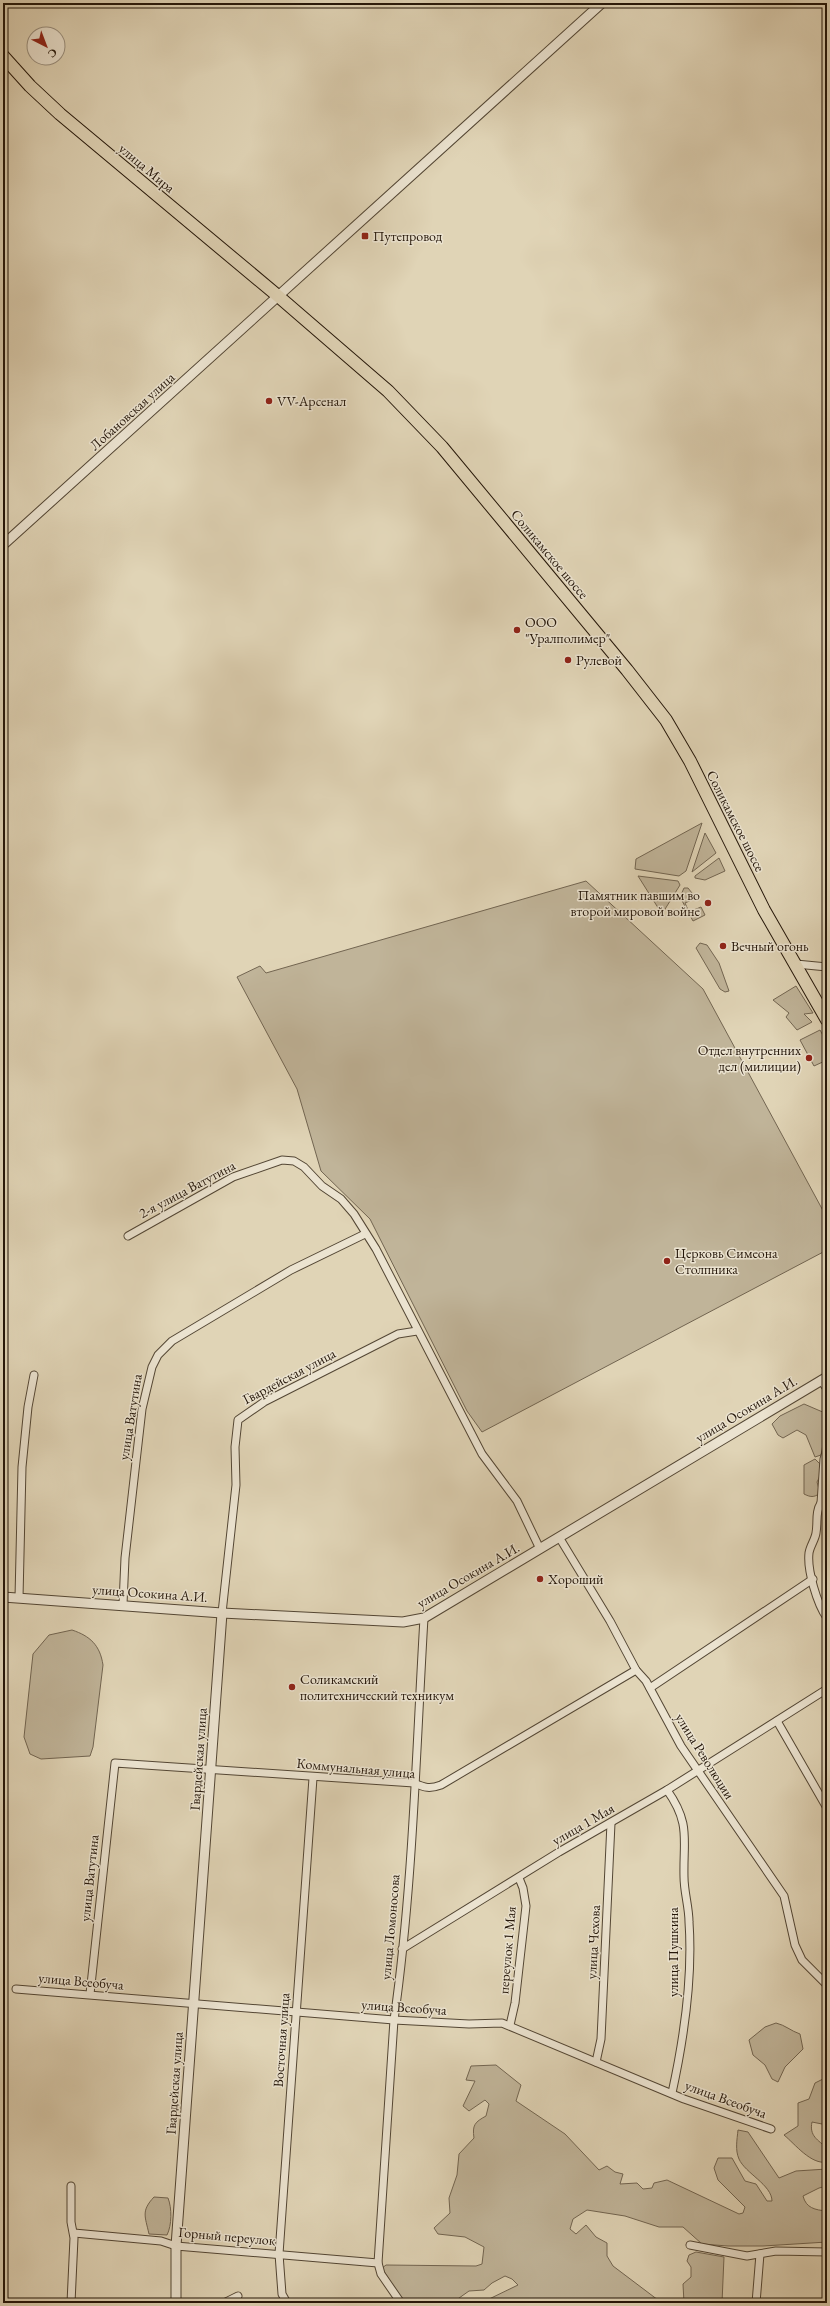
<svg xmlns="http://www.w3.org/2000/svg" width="830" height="2306" font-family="'EB Garamond',serif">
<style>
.green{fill:#c0b499;stroke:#726551}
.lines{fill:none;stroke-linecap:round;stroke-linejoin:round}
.minor-casing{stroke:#534634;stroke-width:9}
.tertiary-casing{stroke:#534634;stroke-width:11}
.trunk-casing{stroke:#241609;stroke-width:14}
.minor{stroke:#ebe3d0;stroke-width:7}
.tertiary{stroke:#ebe3d0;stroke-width:9}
.trunk{stroke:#e0d4b6;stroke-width:12}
.poi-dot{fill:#8f2418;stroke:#ebe3d0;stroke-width:1.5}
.labels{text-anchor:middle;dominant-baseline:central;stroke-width:3;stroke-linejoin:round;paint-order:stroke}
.street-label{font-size:14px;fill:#241609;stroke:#ebe3d0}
.poi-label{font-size:14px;fill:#241609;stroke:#ebe3d0;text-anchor:start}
</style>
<rect width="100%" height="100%" fill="#e0d4b6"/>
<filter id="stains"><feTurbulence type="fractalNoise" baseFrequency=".005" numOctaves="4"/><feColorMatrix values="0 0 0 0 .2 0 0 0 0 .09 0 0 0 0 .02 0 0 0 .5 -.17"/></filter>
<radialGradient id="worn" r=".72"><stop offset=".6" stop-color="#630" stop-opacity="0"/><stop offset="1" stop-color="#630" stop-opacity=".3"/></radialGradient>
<g class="green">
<polygon points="702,823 686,871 679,876 635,869 636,859"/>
<polygon points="705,833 716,853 692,872"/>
<polygon points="719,858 725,871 705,880 695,878 695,876"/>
<polygon points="638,876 678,881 680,885 662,914"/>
<polygon points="586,881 703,989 827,1218 827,1250 482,1432 467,1411 370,1219 321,1171 297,1089 237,977 260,966 266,973"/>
<polygon points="684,888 688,888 696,898 685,903 689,912 701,907 705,915 693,921 680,897"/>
<polygon points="700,943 707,945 719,963 729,991 725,992 720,989 696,948"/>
<polygon points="796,986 813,1013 804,1014 812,1022 797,1030 786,1017 789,1013 773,1000"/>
<polygon points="820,1030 827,1043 827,1060 814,1066 800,1040"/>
<polygon points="804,1404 825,1413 827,1422 821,1455 815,1457 806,1435 797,1430 783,1438 778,1435 772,1424 780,1416"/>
<path d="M815,1459l5,5v12l-3,6 3,11c-6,5 -10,4 -16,1v-29z"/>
<path d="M72,1630c18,6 28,15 31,35l-10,82 -3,9 -49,3 -11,-5 -6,-17 9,-83 16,-19z"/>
<path d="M776,2023c9,2 15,8 24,11l3,15 -18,18 -7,15 -6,-3 -7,-14 -12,-10 -4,-15 16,-13z"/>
<path d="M496,2065l25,20 -5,16 49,33 34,36 8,-4 8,6 8,2 -3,10 17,-1 6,6 9,-1 2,-5 13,-3 72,34 4,-1 2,-6 -27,-27 -4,-12 4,-10h14l13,23 11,3 11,17h5c0,-16 -27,-28 -33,-42 -4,-9 -2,-19 -1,-29l10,2 31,46 17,-7 31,-2v17l-8,2 -16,8c3,12 12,14 24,15v31l-64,4h-35l-26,-2 -19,-17h-24l-34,-11 -38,-6 -14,9 -3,10 6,5 10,-9 10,12 11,6v13l6,10 49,37h-177v-2l33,-16 -6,-6 -7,-3 -13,7 -8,7 -15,1 -17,12h-48l-22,-35 4,-3 90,1 6,-2 2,-17 -19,-10 -27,-3 -4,-6 16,-15 -1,-15 8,-23 2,-21 15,-16c-2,-13 1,-16 12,-22l3,-12 -4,-4 -16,11 -6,-5 12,-25 -9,-1 5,-14z"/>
<path d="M827,2077v48l-15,-3c-3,14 6,18 15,26v14c-16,3 -32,-18 -43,-27l14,-9v-23l11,-4 6,-16z"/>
<path d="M154,2197l14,1c4,10 4,27 -1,37l-18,-1c-4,-18 -8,-23 5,-37z"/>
<polygon points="696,2252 724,2257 722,2303 684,2303 683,2284 691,2277 691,2267 687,2261 689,2255"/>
</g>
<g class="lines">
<defs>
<g id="minor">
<polyline points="796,964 827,967"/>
<polyline points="128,1236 233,1177 282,1160 294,1161 304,1167 322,1186 341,1199 354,1214 376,1249 482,1454 517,1501 540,1549"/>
<polyline points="821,1380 827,1389"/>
<polyline points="827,1449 824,1459 821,1503 827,1505"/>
<path d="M821,1503c-6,9 -3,19 -5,30 -1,7 -6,13 -7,20 -2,17 8,51 18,65"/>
<polyline points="559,1537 610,1621 636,1670 646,1681 681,1746 784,1896 795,1945 802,1960 827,1985"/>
<polyline points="19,1598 22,1467 28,1407 34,1375"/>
<polyline points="123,1604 125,1558 142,1409 152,1367 158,1355 172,1341 291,1270 365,1234"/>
<polyline points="222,1613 236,1485 235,1447 238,1420 264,1402 398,1334 417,1331"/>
<polyline points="650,1688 813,1579"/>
<polyline points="777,1721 827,1808"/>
<path d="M667,1790c24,34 16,49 17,87 0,15 5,30 5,45 4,57 -5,116 -17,171"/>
<polyline points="402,1949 559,1852 667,1790 827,1689"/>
<polyline points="16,1989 394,2020 469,2024 502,2023 684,2099 771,2129"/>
<path d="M90,1994l25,-231 299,20c11,5 16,6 27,2l195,-115"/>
<polyline points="510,2025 515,2003 526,1906 523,1888 519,1878"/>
<polyline points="596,2062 601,2039 611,1823"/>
<polyline points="74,2233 161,2241 176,2246 378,2263"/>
<polyline points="690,2245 747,2256 776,2251 827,2252"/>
<polyline points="71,2303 74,2238 71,2222 71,2186"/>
<polyline points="224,2303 238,2296"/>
<polyline points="287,2303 282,2294 279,2254 313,1778"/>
<path d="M401,2303l-20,-29 -3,-11 16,-243c19,-133 22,-268 30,-402"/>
<polyline points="756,2303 760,2254"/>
</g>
<g id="tertiary">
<polyline points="3,545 602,3"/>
<polyline points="3,1597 222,1613 403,1622 424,1618 827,1377"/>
<polyline points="176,2303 176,2246 222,1613"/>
</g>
<polyline id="trunk" points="3,56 30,86 60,114 278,296 388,391 442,447 627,670 666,720 690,761 764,910 827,1020"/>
</defs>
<use href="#minor" class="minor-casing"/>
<use href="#tertiary" class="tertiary-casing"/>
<use href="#trunk" class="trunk-casing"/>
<use href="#minor" class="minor"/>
<use href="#tertiary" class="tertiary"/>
<use href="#trunk" class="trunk"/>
</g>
<g class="poi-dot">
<rect x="361" y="232" width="8" height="8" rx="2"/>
<circle cx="269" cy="401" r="4"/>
<circle cx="517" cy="630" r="4"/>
<circle cx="568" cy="660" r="4"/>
<circle cx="708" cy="903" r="4"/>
<circle cx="723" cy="946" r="4"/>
<circle cx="809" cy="1058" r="4"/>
<circle cx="667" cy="1261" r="4"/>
<circle cx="540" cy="1579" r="4"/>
<circle cx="292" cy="1687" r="4"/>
</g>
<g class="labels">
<g class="street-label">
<text transform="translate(147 168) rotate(40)">улица Мира</text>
<text transform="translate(132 411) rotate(-42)">Лобановская улица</text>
<text transform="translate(550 554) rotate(50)">Соликамское шоссе</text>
<text transform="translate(736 821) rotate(63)">Соликамское шоссе</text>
<text transform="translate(187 1189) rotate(-28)">2-я улица Ватутина</text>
<text transform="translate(289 1376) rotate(-28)">Гвардейская улица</text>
<text transform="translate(746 1409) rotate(-31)">улица Осокина А.И.</text>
<text transform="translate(130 1417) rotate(-81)">улица Ватутина</text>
<text transform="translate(468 1575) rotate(-30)">улица Осокина А.И.</text>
<text transform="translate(150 1593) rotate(4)">улица Осокина А.И.</text>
<text transform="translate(705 1756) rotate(58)">улица Революции</text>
<text transform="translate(198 1759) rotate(-86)">Гвардейская улица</text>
<text transform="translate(356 1768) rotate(5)">Коммунальная улица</text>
<text transform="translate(583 1824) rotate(-30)">улица 1 Мая</text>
<text transform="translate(89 1878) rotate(-84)">улица Ватутина</text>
<text transform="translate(390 1927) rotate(-85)">улица Ломоносова</text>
<text transform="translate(593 1942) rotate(-87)">улица Чехова</text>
<text transform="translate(507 1950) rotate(-85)">переулок 1 Мая</text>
<text transform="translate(673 1952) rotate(-90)">улица Пушкина</text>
<text transform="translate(81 1981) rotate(5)">улица Всеобуча</text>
<text transform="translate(404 2007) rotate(4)">улица Всеобуча</text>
<text transform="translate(281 2040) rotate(-86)">Восточная улица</text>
<text transform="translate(174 2083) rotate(-86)">Гвардейская улица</text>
<text transform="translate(726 2099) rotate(20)">улица Всеобуча</text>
<text transform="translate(227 2236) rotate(5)">Горный переулок</text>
</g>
<g class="poi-label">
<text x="373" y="236">Путепровод</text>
<text x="277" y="401">VV-Арсенал</text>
<text x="525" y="622">OOO<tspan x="525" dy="16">"Уралполимер"</tspan></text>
<text x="576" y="660">Рулевой</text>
<text x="700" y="895" text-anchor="end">Памятник павшим во<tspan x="700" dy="16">второй мировой войне</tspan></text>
<text x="731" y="946">Вечный огонь</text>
<text x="801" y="1050" text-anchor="end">Отдел внутренних<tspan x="801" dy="16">дел (милиции)</tspan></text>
<text x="675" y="1253">Церковь Симеона<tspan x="675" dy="16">Столпника</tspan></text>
<text x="548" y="1579">Хороший</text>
<text x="300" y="1679">Соликамский<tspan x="300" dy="16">политехнический техникум</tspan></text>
</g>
</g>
<rect width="830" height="2306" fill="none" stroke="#e0d4b6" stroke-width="16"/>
<rect x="4" y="4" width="822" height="2298" fill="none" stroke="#241609" stroke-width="2"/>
<rect x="8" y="8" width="814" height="2290" fill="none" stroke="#241609"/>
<g transform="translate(46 46) rotate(138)"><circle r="19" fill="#ebe3d0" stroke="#9b9180"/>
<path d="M0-3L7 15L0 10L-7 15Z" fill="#8f2418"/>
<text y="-6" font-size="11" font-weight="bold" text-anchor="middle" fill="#241609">С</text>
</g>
<rect width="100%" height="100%" filter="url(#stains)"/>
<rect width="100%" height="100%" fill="url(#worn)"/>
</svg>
